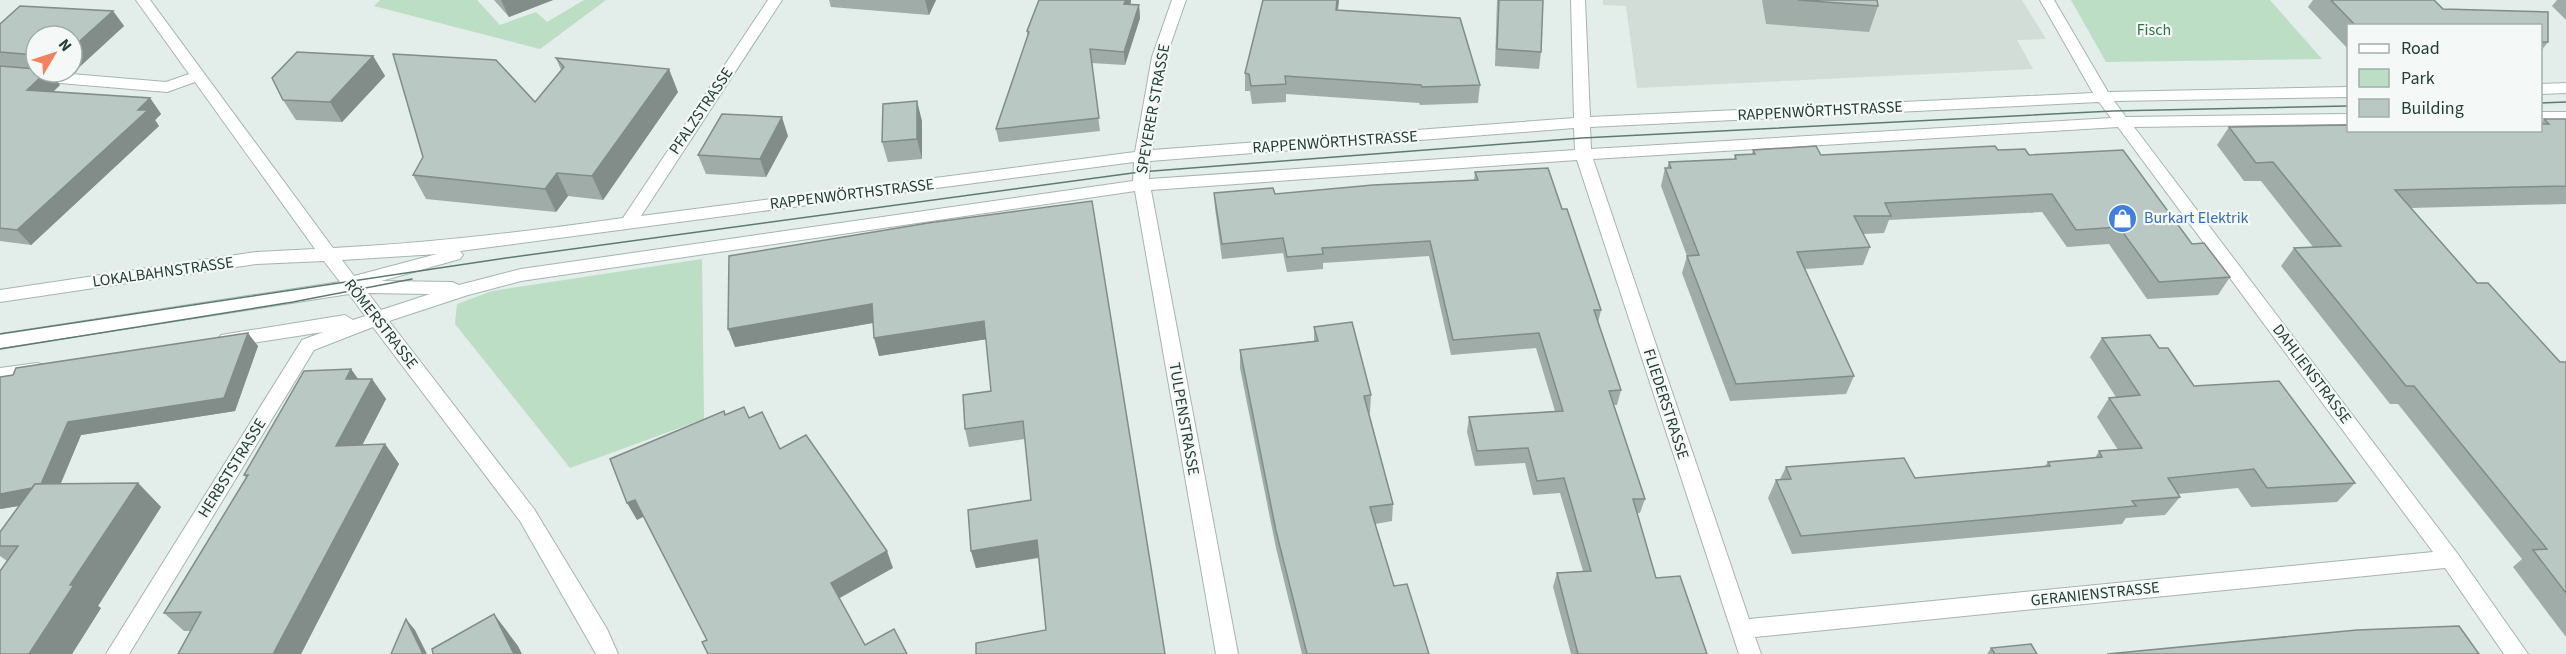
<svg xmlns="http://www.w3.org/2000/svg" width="2566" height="654" font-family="'Source Sans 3',sans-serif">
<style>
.built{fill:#d2ddd8}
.green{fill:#bcdec5}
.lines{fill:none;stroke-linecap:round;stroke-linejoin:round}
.minor-casing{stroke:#a6b5b0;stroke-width:2}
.minor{fill:#fff;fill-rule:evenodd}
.tram{stroke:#5d7a72;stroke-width:1.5}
.wall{fill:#9faca7}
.shaded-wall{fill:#828c88}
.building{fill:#b9c8c2;stroke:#828c88;stroke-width:1.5}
.labels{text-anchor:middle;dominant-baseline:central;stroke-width:4.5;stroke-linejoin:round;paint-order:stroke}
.park-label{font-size:16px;fill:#2d7649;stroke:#f4f9f7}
.street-label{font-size:16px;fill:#233f37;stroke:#f4f9f7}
.shop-label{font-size:16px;fill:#366cbe;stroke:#f4f9f7;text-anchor:start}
</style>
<rect width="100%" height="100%" fill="#e3ede9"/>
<polygon class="built" points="1603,0 2022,0 2046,39 2017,40 2033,69 1637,88 1626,6 1603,5"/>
<g class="green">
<polygon points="380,0 477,0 500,25 536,12 547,22 584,0 606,0 540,49 374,6"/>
<polygon points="2071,0 2270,0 2322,59 2106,62"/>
<polygon points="702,259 704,419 570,468 455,324 457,304 492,291"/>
</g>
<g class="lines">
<defs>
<g id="minor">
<path d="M136,0h14l183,248c97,-5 193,-16 290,-30l145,-218h14l-141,216 494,-64 17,-95 20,-57h14l-20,57 -14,93 422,-32 -3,-118h14l5,117 503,-24 -53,-93h14l54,92 240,-5v10l-234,4 12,16 222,-3v10l-214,3 323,426 71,101h-24l-59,-86 -690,69 6,17h-22l-162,-494 -426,30 87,464h-22l-81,-463 -614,90 -53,14 -79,26 145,188 73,120 11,25h-22l-76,-133 -147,-194 -59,23 -185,304h-23l196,-314 21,-8 -96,15 -6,-2 -3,-5 3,-5 124,-20 8,5 12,-4 -16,-22 -349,54v-14l340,-52 -16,-21 -68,3 -256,38v-12l256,-38 59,-3 -120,-167 -28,10 -167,-14v-10l166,14 23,-8zM2099,102l12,16 -520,31 -1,-22zM2118,127l315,425 -684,67 -156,-460zM1574,128l1,22 -426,29 1,-18zM1134,162l-1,19 -612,88 -62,16 -7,-3 -71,-1 79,-22 3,-4 -3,-4zM437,254l-83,22 -12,-16zM368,293l62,1 -49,16z"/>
<polygon points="2566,83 2566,93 2540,94 2540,84"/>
<rect x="2540" y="112" width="26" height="10"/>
<polygon points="37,363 44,365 46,370 44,375 0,382 0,368"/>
</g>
</defs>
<use href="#minor" class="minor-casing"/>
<use href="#minor" class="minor"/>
<g class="tram">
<polyline points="2540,103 2566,102"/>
<polyline points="0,334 506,258 1140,172 1582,138 2113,111 2348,106"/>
<polyline points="0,349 293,302 412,279"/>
</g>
</g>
<g class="wall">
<polygon points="494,0 553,0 509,17"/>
<polygon points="829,0 936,0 929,15 831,7"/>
<polygon points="1039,0 1131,0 1130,4 1139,5 1140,18 1125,65 1091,63 1100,131 999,142 996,129 1027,37 1027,31"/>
<polygon points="1339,0 1338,10 1480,85 1478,103 1420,105 1419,103 1286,94 1286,102 1252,104 1250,91 1245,91 1245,73"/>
<polygon points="1497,0 1543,0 1541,52 1539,69 1495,66"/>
<polygon points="1762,0 1877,0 1878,6 1869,32 1766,24"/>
<polygon points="2313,0 2434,0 2443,9 2548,12 2548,42 2541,51 2541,26 2349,26 2349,50 2308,7"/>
<polygon points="2557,0 2566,0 2566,20 2552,6"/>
<polygon points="113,11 124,26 74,72 72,72 72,36 36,36 36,69 0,66 0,24"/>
<polygon points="373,56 385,76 342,122 296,120 283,100"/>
<polygon points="556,58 678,92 603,200 568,196 556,212 426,199 413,175 535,102 561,70"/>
<polygon points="0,66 60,85 53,92 150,98 161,114 155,120 159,126 31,245 0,241"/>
<polygon points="2544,119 2566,119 2566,204 2410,208 2477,283 2560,362 2566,362 2566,637 2513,567 2522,559 2398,404 2390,404 2281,266 2294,248 2313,247 2261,181 2244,181 2217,145 2229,127 2541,124"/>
<polygon points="922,121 922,159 888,162 882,142"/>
<polygon points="788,136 766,177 706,174 698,155"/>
<polygon points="1753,150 1821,155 1998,150 2029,155 2192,244 2230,277 2218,295 2147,299 2109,244 2067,247 2042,212 1889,220 1884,233 1863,234 1870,247 1863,265 1805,269 1854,376 1846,394 1730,401 1682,273 1687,256 1661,186 1665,168 1667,168 1669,162 1734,159 1735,155 1752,154"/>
<polygon points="1475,172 1562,209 1601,310 1598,323 1621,390 1617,405 1614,405 1645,499 1640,513 1637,513 1656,578 1707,654 1571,654 1553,587 1557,573 1583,571 1560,493 1533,495 1525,463 1475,466 1467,432 1469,417 1555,411 1536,348 1451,355 1429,256 1323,263 1323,269 1287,272 1283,253 1222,259 1215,208 1214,193 1275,194 1474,180"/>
<polygon points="1092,201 1046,630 1039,558 976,568 971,551 1031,500 1025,439 969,447 965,429 991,391 986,339 879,356 873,323 735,347"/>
<polygon points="1314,327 1371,395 1370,413 1369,413 1393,504 1392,521 1375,524 1394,586 1429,654 1302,654 1276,548 1240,368 1240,350 1314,341"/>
<polygon points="2102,338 2159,348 2194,386 2355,483 2337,502 2251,507 2238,488 2178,494 2180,497 2165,515 2126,518 2122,524 1792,554 1768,498 1776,480 1780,479 1786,467 1915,478 2045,466 2048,462 2095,458 2099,451 2118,450 2097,417 2109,398 2116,397 2090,357"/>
<polygon points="258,346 235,411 81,435 60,484 138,483 161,507 98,606 101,608 72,654 0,654 7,561 0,556 0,532 19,506 0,509 0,377"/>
<polygon points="351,369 358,379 372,379 386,399 362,445 385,444 399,464 301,654 178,654 190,631 184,631 164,613 246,478 244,475"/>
<polygon points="1991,648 2037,654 1987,654"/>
</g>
<g class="shaded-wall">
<polygon points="501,0 553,0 509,17"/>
<polygon points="925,0 936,0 929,15"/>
<polygon points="1126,0 1131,0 1131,2 1126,17 1124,4"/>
<polygon points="1337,0 1339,0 1335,28 1336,10"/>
<polygon points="1139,5 1140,18 1125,65 1124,52"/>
<polygon points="113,11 124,26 74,72 72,69 72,48"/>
<polygon points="373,56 385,76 342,122 330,102"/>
<polygon points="669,69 678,92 603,200 592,176"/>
<polygon points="46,72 50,72 60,85 39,105 27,90"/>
<polygon points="150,98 161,114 155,120 159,126 31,245 17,230"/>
<polygon points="917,101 922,121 922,159 917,139"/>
<polygon points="782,117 788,136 766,177 760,159"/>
<polygon points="557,173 568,196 556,212 545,189"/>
<polygon points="872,304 878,322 735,347 728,329"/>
<polygon points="984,321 988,339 879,356 874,338"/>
<polygon points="248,333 258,346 235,411 81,435 54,500 0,509 0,494 68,422"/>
<polygon points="351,369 365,389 346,379"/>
<polygon points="372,379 386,399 352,465 336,446"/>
<polygon points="385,444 399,464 301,654 273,654"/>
<polygon points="138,483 161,507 98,606 101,608 72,654 29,654 70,585"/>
<polygon points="635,500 645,516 637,520 627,503"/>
<polygon points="1037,540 1041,557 976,568 971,551"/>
<polygon points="887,551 893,568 838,599 831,583"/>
<polygon points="494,614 518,646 522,654 514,654"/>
<polygon points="406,619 415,630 427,654 423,654"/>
</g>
<g class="building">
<polygon points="1039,0 1126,0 1124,4 1139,5 1124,52 1090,49 1099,118 996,129 1029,32 1027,31"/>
<polygon points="1263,0 1337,0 1336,10 1460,18 1480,85 1422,87 1421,85 1285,76 1286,84 1251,86 1249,74 1245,73"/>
<polygon points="1499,0 1543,0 1541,52 1497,49"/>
<polygon points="1798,0 1877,0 1878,6"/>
<polygon points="2331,0 2434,0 2443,9 2548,12 2548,42 2541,42 2541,26 2356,26"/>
<polygon points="20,6 113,11 72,48 72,36 36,36 36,55 0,52 0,24"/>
<polygon points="297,52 373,56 330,102 283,100 272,78"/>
<polygon points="393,54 496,60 535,102 564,67 556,58 669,69 592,176 557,173 545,189 413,175 423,157"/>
<polygon points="0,66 36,69 36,72 46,72 27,90 150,98 138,110 148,110 17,230 0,228"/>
<polygon points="917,101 917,139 882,142 883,104"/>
<polygon points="722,114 782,117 760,159 698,155"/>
<polygon points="2544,119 2566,119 2566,186 2395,190 2477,283 2488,283 2560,362 2566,362 2566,593 2533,550 2547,549 2414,386 2406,386 2294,248 2341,246 2273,162 2256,163 2229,127 2349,125 2349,130 2541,130 2541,124 2549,124"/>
<polygon points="1816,146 1821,155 1995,146 1998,150 2025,149 2029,155 2123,150 2192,244 2204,243 2230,277 2159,282 2119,227 2076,230 2052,194 1885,203 1891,216 1854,216 1870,247 1797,252 1854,376 1736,384 1687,256 1699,255 1665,168 1671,168 1669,162 1736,159 1735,155 1755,154 1753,150"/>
<polygon points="1548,168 1562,209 1567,209 1601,310 1594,310 1621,390 1609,391 1645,499 1633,499 1656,578 1680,576 1707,654 1575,654 1578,654 1557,573 1591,571 1564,478 1537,481 1528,448 1477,451 1469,417 1563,411 1539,333 1453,340 1430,241 1322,248 1323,254 1287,257 1283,238 1222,244 1214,193 1273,188 1275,194 1373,185 1478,180 1475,172"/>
<polygon points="1092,201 1165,654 976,654 976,643 1046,630 1037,540 971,551 968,510 1031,500 1023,421 965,429 963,395 991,391 984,321 874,338 872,304 728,329 729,256 928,223"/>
<polygon points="1352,322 1371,395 1364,396 1393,504 1370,507 1394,586 1407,584 1429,654 1307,654 1276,531 1240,350 1318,341 1314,327"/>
<polygon points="248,333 224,398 68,422 41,484 35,484 32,488 0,494 0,377 13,375 16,368"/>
<polygon points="2150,335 2159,348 2168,348 2194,386 2279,381 2355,483 2267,488 2254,469 2168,478 2180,497 2132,501 2136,506 1801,536 1776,480 1791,479 1786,467 1904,458 1915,478 2050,466 2048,462 2102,457 2099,451 2142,448 2109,398 2140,395 2102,338"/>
<polygon points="351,369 346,379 372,379 336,446 385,444 273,654 178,654 201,612 164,613 248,475 244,475 304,371"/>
<polygon points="744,407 749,418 762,412 780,449 806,435 887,551 831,583 865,645 894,629 907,654 708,654 702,642 707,640 635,500 627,503 610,459 724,411 725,415"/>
<polygon points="138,483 70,585 74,585 29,654 0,654 0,571 18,546 0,546 0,532 35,484"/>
<polygon points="494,614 514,654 433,654 432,649"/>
<polygon points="406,619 423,654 391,654"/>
<polygon points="2459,626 2479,654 2107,654 2357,630"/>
<polygon points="2031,644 2037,654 1995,654 1991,648"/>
</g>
<defs>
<symbol id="shop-disc" viewBox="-11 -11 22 22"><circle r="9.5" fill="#3f7fe0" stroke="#f4f9f7"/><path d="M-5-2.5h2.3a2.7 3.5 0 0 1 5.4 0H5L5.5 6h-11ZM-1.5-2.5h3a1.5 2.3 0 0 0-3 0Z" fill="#fff"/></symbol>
</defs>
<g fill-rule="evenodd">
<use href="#shop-disc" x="2106" y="202" width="33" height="33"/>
</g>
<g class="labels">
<g class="park-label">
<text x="2154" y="30">Fisch</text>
</g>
<g class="street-label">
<text transform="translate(1153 109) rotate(-80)">SPEYERER STRASSE</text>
<text transform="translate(701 111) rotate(-56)">PFALZSTRASSE</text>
<text transform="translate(1820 111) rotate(-3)">RAPPENWÖRTHSTRASSE</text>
<text transform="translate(1335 142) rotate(-4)">RAPPENWÖRTHSTRASSE</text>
<text transform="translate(852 194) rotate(-7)">RAPPENWÖRTHSTRASSE</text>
<text transform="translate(163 272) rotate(-8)">LOKALBAHNSTRASSE</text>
<text transform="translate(381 324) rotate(52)">RÖMERSTRASSE</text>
<text transform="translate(2312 374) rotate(53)">DAHLIENSTRASSE</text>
<text transform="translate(1666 404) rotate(72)">FLIEDERSTRASSE</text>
<text transform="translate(1184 419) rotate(80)">TULPENSTRASSE</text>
<text transform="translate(232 468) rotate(-58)">HERBSTSTRASSE</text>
<text transform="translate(2095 594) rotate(-6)">GERANIENSTRASSE</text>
</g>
<g class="shop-label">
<text x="2144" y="218">Burkart Elektrik</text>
</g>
</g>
<rect x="2347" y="24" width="195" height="108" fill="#f4f9f7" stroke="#a0afaa" stroke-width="1.5"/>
<rect x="2359" y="44" width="30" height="9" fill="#ffffff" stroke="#a0afaa" stroke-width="1.5"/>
<text x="2401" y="54" font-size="18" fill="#233f37">Road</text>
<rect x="2359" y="69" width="30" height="18" fill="#bcdec5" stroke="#a0afaa" stroke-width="1.5"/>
<text x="2401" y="84" font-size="18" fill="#233f37">Park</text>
<rect x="2359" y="99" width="30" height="18" fill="#b9c8c2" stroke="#a0afaa" stroke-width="1.5"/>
<text x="2401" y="114" font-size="18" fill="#233f37">Building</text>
<g transform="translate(54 54) rotate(51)"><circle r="28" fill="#f4f9f7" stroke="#a0afaa" stroke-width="1.5"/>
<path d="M0-4.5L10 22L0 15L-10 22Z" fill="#f2815d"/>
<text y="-9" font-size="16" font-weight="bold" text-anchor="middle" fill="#233f37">N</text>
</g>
</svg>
